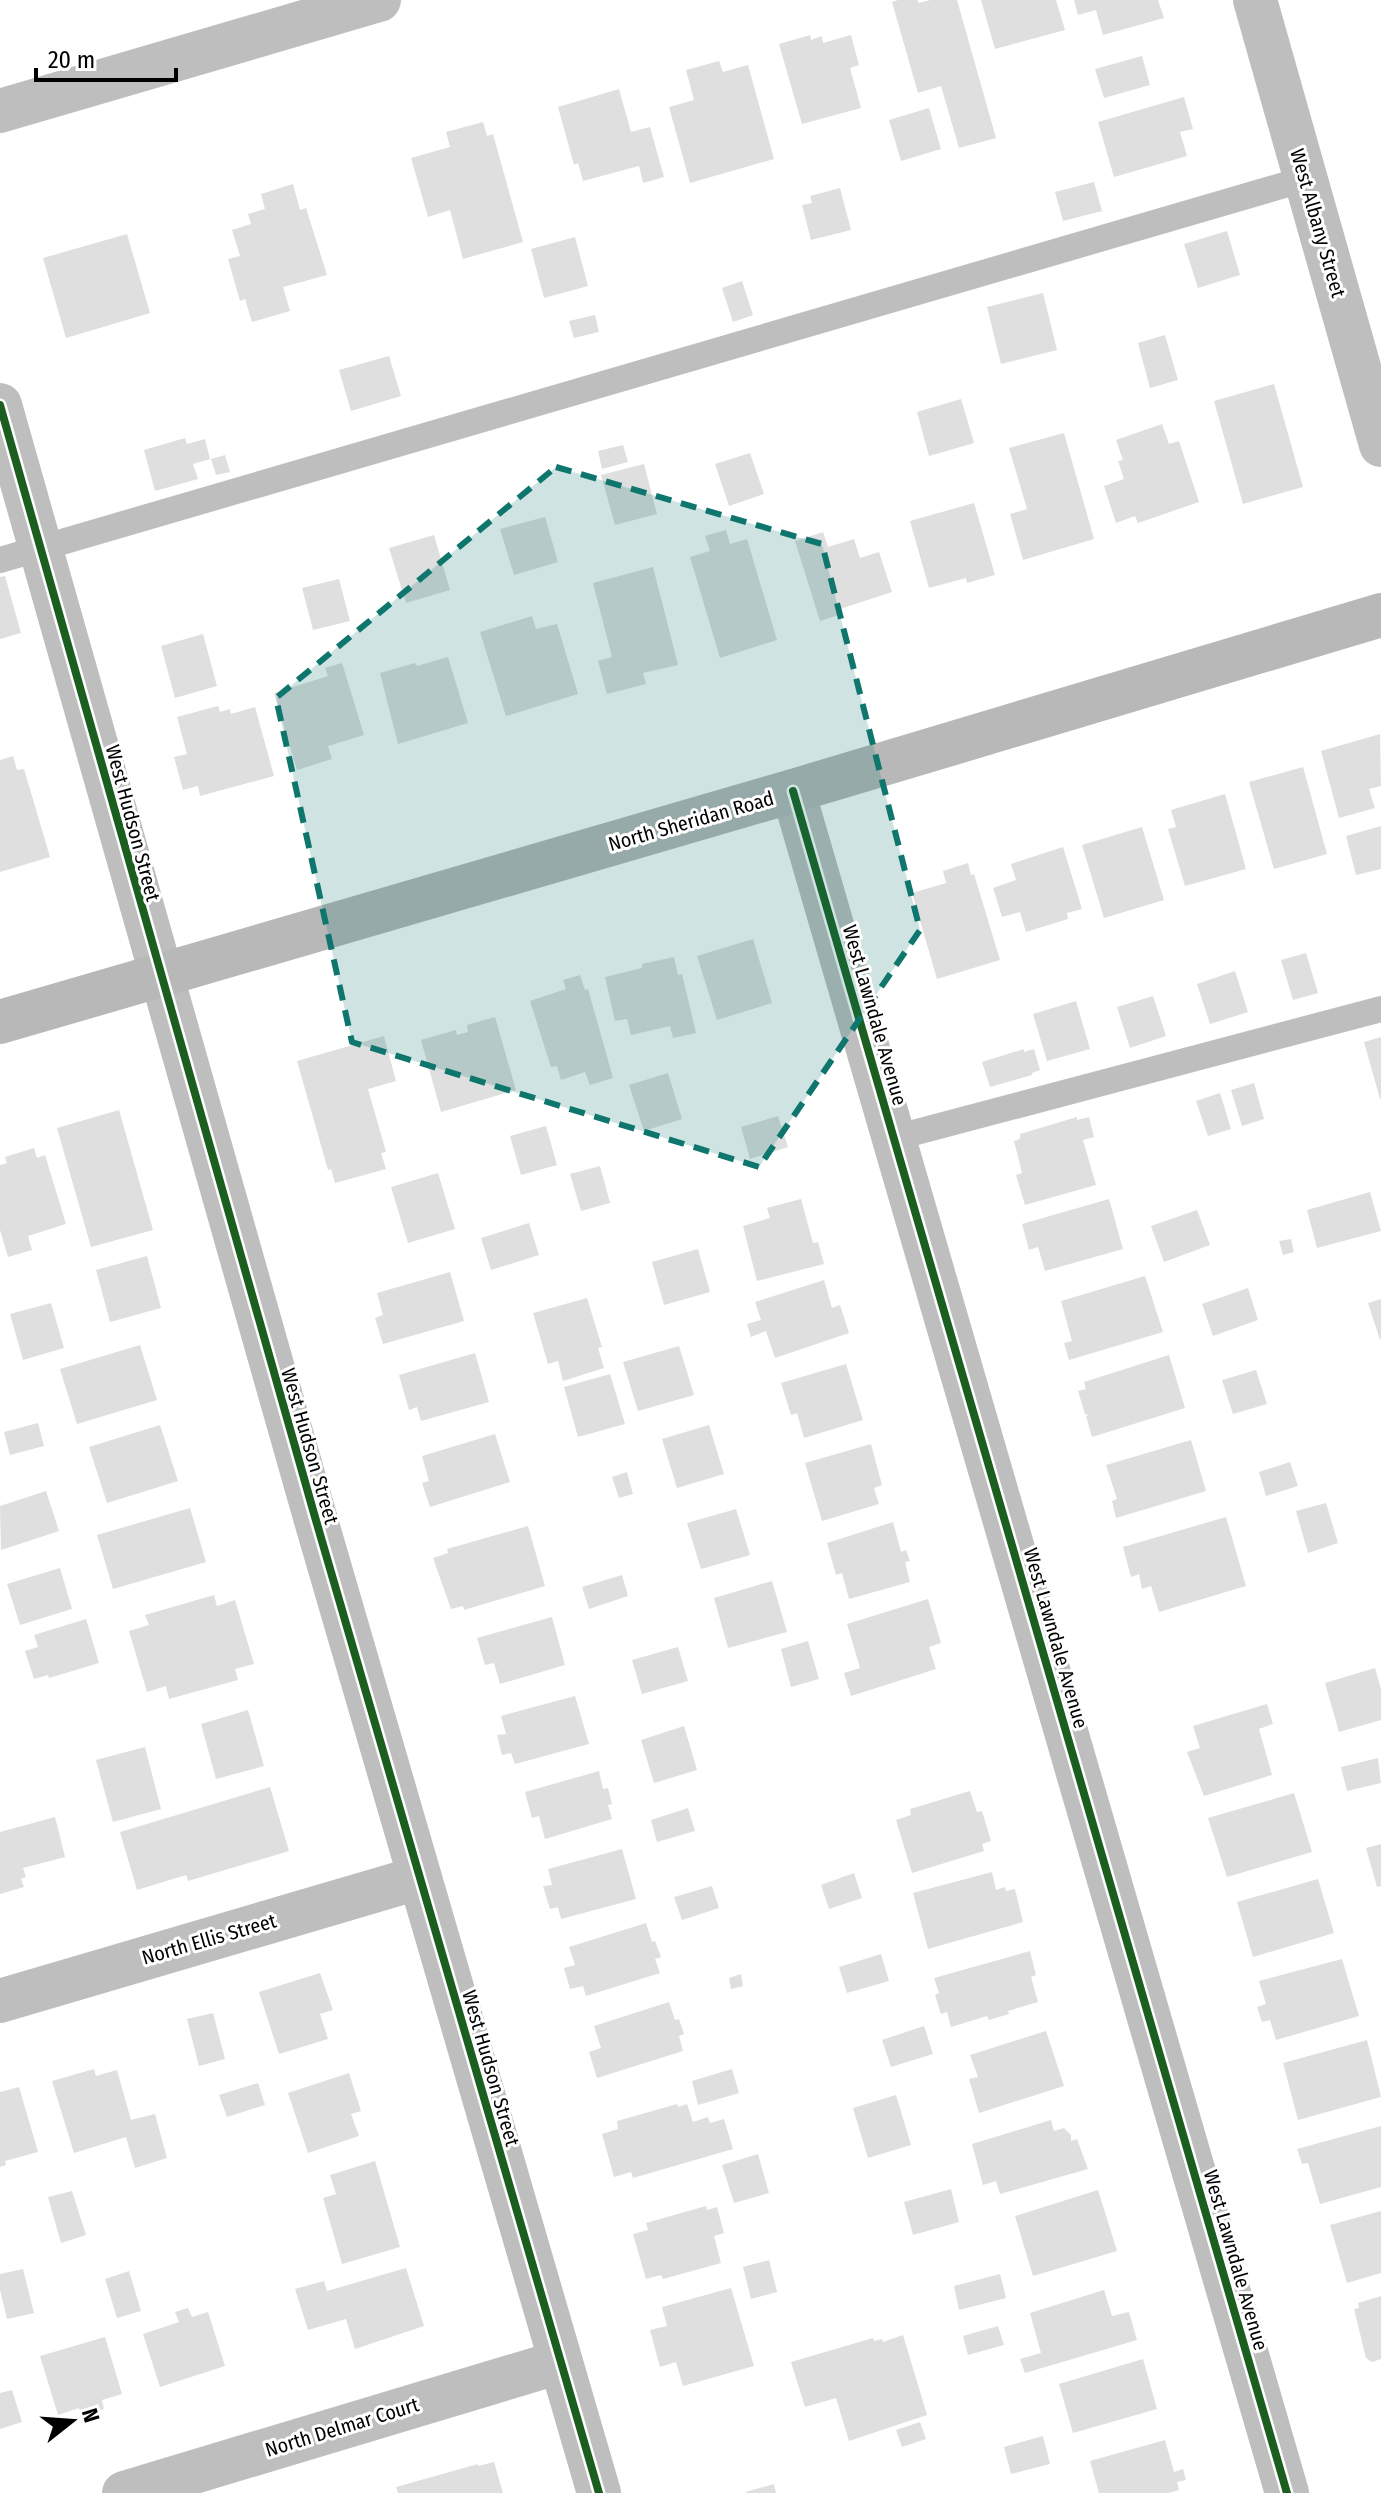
<svg xmlns="http://www.w3.org/2000/svg" width="1381" height="2493" font-family="'Fira Sans Condensed',sans-serif">
<style>
.building{fill:#dfdfdf}
.lines{fill:none;stroke-linecap:round;stroke-linejoin:round}
.lane{stroke:#bebebe;stroke-width:26}
.street{stroke:#bebebe;stroke-width:44}
.secondary{stroke:#b8b8b8;stroke-width:44}
.cycleway-casing{stroke:#fff;stroke-width:13}
.cycleway{stroke:#1b5e20;stroke-width:8}
.marked{fill:#0f766e;fill-opacity:0.2;stroke:#0f766e;stroke-width:6;stroke-dasharray:16 10;stroke-linejoin:round}
.labels{text-anchor:middle;dominant-baseline:central;stroke-width:6;stroke-linejoin:round;paint-order:stroke}
.street-label{font-size:20px;fill:#000;stroke:#fff}
</style>
<rect width="100%" height="100%" fill="#fff"/>
<g class="building">
<polygon points="898,0 917,0 919,3 930,0 957,0 996,138 959,148 941,86 918,93 892,2"/>
<polygon points="981,0 1056,0 1065,30 995,49"/>
<polygon points="1074,0 1158,0 1164,18 1103,35 1096,10 1078,15"/>
<polygon points="810,35 811,40 822,36 823,43 851,35 859,65 850,68 861,108 802,124 779,44"/>
<polygon points="1142,56 1150,85 1104,98 1095,69"/>
<polygon points="719,61 723,72 748,65 774,159 690,183 669,107 694,100 686,70"/>
<polygon points="619,89 631,132 650,127 664,177 643,183 639,166 583,181 578,163 574,165 558,107"/>
<polygon points="1184,97 1193,129 1180,132 1187,156 1114,177 1098,122"/>
<polygon points="929,108 941,149 901,161 889,120"/>
<polygon points="483,122 487,136 493,134 523,242 463,259 450,210 428,217 411,158 450,147 446,132"/>
<polygon points="1094,182 1102,211 1063,221 1055,192"/>
<polygon points="293,184 300,210 306,208 327,275 283,287 290,311 252,322 245,299 240,301 228,259 240,256 232,230 251,224 248,214 265,209 261,194"/>
<polygon points="840,188 851,230 811,240 802,205 812,203 810,196"/>
<polygon points="1227,231 1240,275 1198,288 1184,244"/>
<polygon points="127,234 150,313 66,338 43,258"/>
<polygon points="575,237 588,286 544,298 531,249"/>
<polygon points="742,281 753,315 733,322 722,288"/>
<polygon points="1043,293 1057,350 1001,364 987,307"/>
<polygon points="595,315 599,332 574,338 569,321"/>
<polygon points="1165,335 1178,380 1150,388 1138,343"/>
<polygon points="389,356 401,396 351,411 339,370"/>
<polygon points="1274,384 1303,487 1243,504 1214,401"/>
<polygon points="961,399 974,443 929,456 917,412"/>
<polygon points="1162,424 1169,444 1179,441 1199,502 1138,523 1135,516 1116,523 1104,486 1124,479 1118,461 1123,460 1116,440"/>
<polygon points="1064,433 1094,539 1023,560 1010,514 1027,509 1009,448"/>
<polygon points="185,438 187,444 205,439 210,459 193,464 198,479 155,491 144,450"/>
<polygon points="623,445 628,462 602,469 598,451"/>
<polygon points="750,453 764,494 729,506 715,464"/>
<polygon points="225,455 230,472 216,475 211,459"/>
<polygon points="644,464 657,514 615,525 601,475"/>
<polygon points="974,503 995,575 967,583 966,578 929,588 910,521"/>
<polygon points="545,517 558,562 514,575 500,529"/>
<polygon points="726,530 730,544 747,539 777,640 720,658 690,557 710,551 705,536"/>
<polygon points="823,532 828,547 854,539 860,558 879,552 892,592 840,609 842,614 820,621 795,541"/>
<polygon points="434,535 450,590 406,603 389,548"/>
<polygon points="653,567 678,665 643,673 646,684 607,694 598,661 612,657 593,583"/>
<polygon points="5,576 21,633 0,639 0,577"/>
<polygon points="339,579 350,621 313,630 302,588"/>
<polygon points="532,616 536,629 557,624 578,694 506,716 480,632"/>
<polygon points="203,634 217,686 175,698 161,646"/>
<polygon points="448,657 468,723 398,744 380,673 415,663 417,666"/>
<polygon points="342,663 364,735 328,746 332,759 297,770 274,693 328,676 325,668"/>
<polygon points="218,706 220,712 230,709 231,714 255,707 274,776 200,796 198,786 183,790 174,757 187,754 177,717"/>
<polygon points="1380,734 1381,786 1369,789 1375,808 1339,818 1321,751"/>
<polygon points="13,756 17,770 24,769 50,857 0,872 0,760"/>
<polygon points="1303,767 1327,854 1274,869 1249,782"/>
<polygon points="1225,794 1246,869 1185,886 1168,829 1176,827 1171,810"/>
<polygon points="1381,826 1381,869 1356,875 1346,836"/>
<polygon points="1142,827 1164,900 1104,918 1082,845"/>
<polygon points="1063,847 1082,909 1067,913 1068,919 1026,932 1020,912 1002,917 993,888 1016,880 1011,864"/>
<polygon points="968,863 971,875 974,874 1000,960 937,979 912,893 946,883 943,871"/>
<polygon points="753,939 772,1003 717,1020 697,956"/>
<polygon points="1306,953 1318,993 1293,1000 1281,960"/>
<polygon points="674,957 678,975 682,974 696,1033 673,1038 670,1026 631,1035 627,1019 615,1021 605,977 642,968 642,964"/>
<polygon points="1235,971 1248,1012 1210,1024 1197,984"/>
<polygon points="580,975 585,990 588,989 613,1078 590,1085 585,1072 561,1080 557,1066 551,1067 530,1001 566,989 563,980"/>
<polygon points="1153,996 1166,1036 1130,1048 1117,1007"/>
<polygon points="1076,1001 1090,1049 1047,1061 1033,1014"/>
<polygon points="495,1017 516,1090 441,1112 421,1040 456,1030 457,1035 468,1032 467,1025"/>
<polygon points="384,1036 396,1081 368,1089 386,1152 381,1153 386,1169 335,1183 331,1169 328,1170 297,1061"/>
<polygon points="1381,1037 1381,1099 1380,1099 1364,1042"/>
<polygon points="1024,1049 1024,1052 1034,1049 1040,1070 1032,1073 1032,1075 990,1087 982,1062"/>
<polygon points="668,1073 682,1119 644,1131 629,1085"/>
<polygon points="1254,1083 1264,1119 1242,1126 1231,1090"/>
<polygon points="1220,1093 1231,1129 1208,1136 1196,1101"/>
<polygon points="119,1110 153,1230 91,1247 57,1128"/>
<polygon points="778,1116 788,1147 750,1159 741,1127"/>
<polygon points="1077,1117 1077,1120 1089,1117 1094,1137 1083,1140 1096,1185 1025,1205 1016,1175 1022,1173 1014,1141 1020,1139 1020,1134"/>
<polygon points="546,1126 557,1165 521,1175 510,1136"/>
<polygon points="34,1148 37,1158 45,1155 66,1224 28,1236 32,1250 8,1257 0,1230 0,1165 7,1163 5,1157"/>
<polygon points="600,1166 610,1203 581,1211 570,1174"/>
<polygon points="438,1173 455,1229 408,1243 391,1187"/>
<polygon points="1370,1192 1381,1231 1317,1248 1307,1210"/>
<polygon points="801,1199 813,1243 818,1242 824,1264 757,1281 743,1226 770,1218 767,1208"/>
<polygon points="1109,1199 1123,1249 1045,1271 1038,1247 1029,1250 1022,1224"/>
<polygon points="1197,1210 1210,1245 1164,1262 1151,1226"/>
<polygon points="529,1223 539,1255 491,1270 481,1238"/>
<polygon points="1291,1239 1294,1252 1283,1255 1279,1241"/>
<polygon points="698,1249 710,1292 664,1305 652,1262"/>
<polygon points="147,1256 161,1308 110,1322 96,1270"/>
<polygon points="450,1272 464,1321 383,1344 375,1318 383,1315 377,1293"/>
<polygon points="1145,1276 1163,1332 1069,1360 1064,1343 1072,1341 1061,1301"/>
<polygon points="824,1280 832,1308 840,1305 849,1333 775,1358 766,1331 751,1337 747,1324 761,1320 755,1302"/>
<polygon points="1248,1288 1258,1320 1213,1336 1202,1304"/>
<polygon points="587,1298 602,1347 598,1348 604,1368 563,1381 558,1361 548,1364 533,1313"/>
<polygon points="1381,1299 1381,1339 1380,1340 1368,1303"/>
<polygon points="51,1303 64,1348 23,1360 10,1314"/>
<polygon points="140,1345 157,1400 77,1424 60,1369"/>
<polygon points="679,1346 694,1395 638,1411 623,1362"/>
<polygon points="475,1353 489,1402 421,1421 417,1407 409,1410 399,1375"/>
<polygon points="1169,1355 1185,1408 1092,1437 1086,1416 1089,1415 1085,1414 1078,1391 1086,1389 1084,1382"/>
<polygon points="846,1364 863,1420 804,1438 797,1413 791,1415 781,1383"/>
<polygon points="1256,1370 1267,1404 1233,1414 1222,1380"/>
<polygon points="610,1374 625,1424 578,1437 564,1387"/>
<polygon points="38,1423 44,1446 10,1455 4,1432"/>
<polygon points="160,1425 178,1481 107,1503 89,1447"/>
<polygon points="709,1425 724,1474 677,1488 662,1439"/>
<polygon points="495,1434 510,1482 430,1507 422,1483 429,1481 422,1456"/>
<polygon points="1191,1440 1206,1491 1116,1518 1112,1501 1117,1499 1106,1465"/>
<polygon points="871,1444 882,1485 874,1488 879,1504 822,1521 805,1463"/>
<polygon points="1290,1462 1298,1486 1266,1496 1259,1472"/>
<polygon points="627,1472 633,1494 619,1498 612,1477"/>
<polygon points="46,1491 59,1531 1,1550 0,1506"/>
<polygon points="1326,1503 1338,1543 1308,1553 1296,1511"/>
<polygon points="190,1508 206,1562 113,1589 97,1535"/>
<polygon points="736,1509 750,1555 701,1569 687,1523"/>
<polygon points="1226,1517 1246,1586 1159,1612 1151,1586 1142,1589 1139,1574 1131,1577 1123,1547"/>
<polygon points="893,1522 901,1552 906,1550 910,1561 905,1562 910,1582 849,1599 842,1573 836,1575 827,1543"/>
<polygon points="528,1526 545,1586 464,1610 463,1606 451,1609 433,1558 448,1553 447,1549"/>
<polygon points="60,1568 72,1609 20,1625 7,1584"/>
<polygon points="622,1575 628,1596 589,1609 582,1587"/>
<polygon points="772,1581 787,1632 728,1648 714,1598"/>
<polygon points="214,1595 217,1606 235,1600 254,1664 235,1669 238,1680 169,1699 166,1686 147,1692 129,1631 149,1625 145,1615"/>
<polygon points="928,1599 941,1643 929,1647 936,1669 851,1696 844,1673 860,1668 847,1624"/>
<polygon points="552,1617 565,1665 500,1684 494,1663 485,1665 477,1638"/>
<polygon points="86,1619 99,1663 49,1678 48,1675 34,1679 25,1651 38,1647 34,1635"/>
<polygon points="808,1641 819,1679 791,1687 781,1649"/>
<polygon points="678,1647 688,1681 642,1694 632,1660"/>
<polygon points="1375,1668 1381,1689 1381,1720 1339,1732 1325,1683"/>
<polygon points="575,1696 589,1744 515,1764 511,1753 502,1755 497,1735 506,1734 501,1716"/>
<polygon points="1267,1704 1273,1724 1259,1729 1272,1775 1204,1796 1187,1752 1200,1748 1193,1726"/>
<polygon points="248,1710 264,1766 216,1779 201,1724"/>
<polygon points="684,1726 697,1770 654,1783 641,1740"/>
<polygon points="145,1747 161,1809 113,1822 96,1760"/>
<polygon points="1378,1758 1381,1783 1347,1791 1341,1767"/>
<polygon points="599,1771 603,1789 608,1788 612,1804 608,1805 612,1819 545,1839 539,1816 532,1818 525,1792"/>
<polygon points="270,1787 289,1851 188,1881 186,1875 137,1890 120,1832"/>
<polygon points="970,1791 977,1812 982,1811 991,1841 982,1844 984,1851 912,1873 896,1820 911,1815 910,1809"/>
<polygon points="1294,1793 1312,1852 1227,1877 1208,1818"/>
<polygon points="688,1808 695,1831 657,1842 651,1820"/>
<polygon points="55,1817 65,1857 23,1868 26,1877 21,1879 24,1887 0,1894 0,1832"/>
<polygon points="1381,1844 1381,1886 1377,1887 1366,1848"/>
<polygon points="622,1849 636,1899 561,1919 558,1907 550,1909 543,1886 552,1885 548,1869"/>
<polygon points="992,1872 996,1890 1005,1887 1006,1891 1015,1889 1023,1922 928,1949 913,1893"/>
<polygon points="854,1873 862,1898 829,1909 821,1885"/>
<polygon points="1318,1879 1334,1933 1253,1957 1237,1902"/>
<polygon points="712,1886 719,1908 682,1920 674,1897"/>
<polygon points="646,1923 652,1942 655,1941 661,1957 655,1959 660,1973 586,1996 583,1986 570,1989 564,1968 575,1965 569,1947"/>
<polygon points="1030,1951 1036,1975 1031,1977 1038,2002 1008,2011 1009,2014 989,2020 987,2016 951,2027 947,2012 941,2014 935,1995 939,1993 934,1978"/>
<polygon points="881,1954 889,1981 847,1993 839,1967"/>
<polygon points="1342,1959 1359,2016 1276,2040 1270,2020 1262,2022 1257,2007 1266,2004 1259,1981"/>
<polygon points="320,1973 333,2010 320,2014 328,2039 279,2054 259,1992"/>
<polygon points="741,1974 743,1986 731,1989 729,1978"/>
<polygon points="669,2002 675,2020 679,2019 684,2034 679,2036 683,2051 597,2078 589,2052 601,2048 594,2026"/>
<polygon points="213,2013 225,2059 199,2066 187,2019"/>
<polygon points="924,2026 933,2054 891,2067 882,2040"/>
<polygon points="1046,2031 1064,2086 979,2113 969,2079 978,2077 970,2055"/>
<polygon points="1367,2040 1381,2097 1298,2120 1283,2063"/>
<polygon points="94,2069 96,2076 117,2070 131,2120 155,2114 167,2158 135,2168 126,2137 74,2153 52,2081"/>
<polygon points="732,2069 739,2093 698,2105 692,2081"/>
<polygon points="349,2073 361,2111 351,2114 359,2136 308,2153 288,2093"/>
<polygon points="258,2083 265,2105 227,2117 219,2095"/>
<polygon points="19,2087 38,2152 5,2161 6,2165 0,2167 0,2092"/>
<polygon points="896,2095 911,2145 868,2158 853,2108"/>
<polygon points="677,2104 678,2107 687,2104 693,2122 708,2117 710,2123 724,2119 733,2149 633,2178 631,2172 614,2177 602,2134 618,2129 617,2121"/>
<polygon points="1051,2120 1054,2131 1064,2128 1071,2135 1071,2141 1077,2139 1088,2169 1000,2194 996,2181 983,2185 972,2144"/>
<polygon points="1381,2126 1381,2187 1320,2204 1308,2163 1302,2164 1297,2149"/>
<polygon points="758,2154 769,2193 734,2203 722,2165"/>
<polygon points="375,2161 400,2247 342,2264 323,2198 336,2194 330,2175"/>
<polygon points="951,2189 959,2222 913,2235 904,2202"/>
<polygon points="1098,2190 1117,2251 1033,2276 1015,2216"/>
<polygon points="72,2191 86,2235 61,2243 48,2197"/>
<polygon points="706,2206 707,2210 717,2207 724,2233 714,2236 721,2263 663,2279 661,2275 646,2279 633,2234 648,2230 646,2223"/>
<polygon points="1381,2211 1381,2273 1347,2283 1330,2225"/>
<polygon points="769,2260 777,2292 751,2299 743,2267"/>
<polygon points="406,2268 424,2326 355,2349 346,2319 308,2330 295,2289 324,2281 327,2291"/>
<polygon points="23,2269 34,2313 7,2319 0,2290 0,2274"/>
<polygon points="129,2271 141,2311 117,2318 105,2279"/>
<polygon points="1000,2274 1006,2298 959,2310 954,2286"/>
<polygon points="731,2288 754,2366 683,2386 676,2362 660,2367 650,2330 667,2326 662,2307"/>
<polygon points="1104,2290 1112,2316 1129,2312 1137,2340 1025,2373 1020,2359 1041,2353 1030,2313"/>
<polygon points="1381,2296 1381,2359 1372,2362 1366,2358 1354,2309 1359,2308 1358,2303"/>
<polygon points="188,2308 192,2317 208,2312 225,2366 160,2387 143,2334 179,2322 175,2312"/>
<polygon points="998,2326 1004,2345 968,2355 963,2336"/>
<polygon points="903,2335 927,2415 849,2441 836,2398 805,2407 791,2362 873,2338 874,2341 882,2339 883,2342"/>
<polygon points="105,2337 122,2394 102,2400 104,2409 81,2416 79,2408 58,2415 40,2356"/>
<polygon points="1143,2359 1157,2409 1073,2433 1059,2384"/>
<polygon points="12,2390 22,2422 0,2429 0,2393"/>
<polygon points="920,2422 926,2439 902,2447 896,2430"/>
<polygon points="1043,2436 1050,2464 1011,2474 1004,2447"/>
<polygon points="1165,2440 1174,2472 1183,2469 1186,2480 1177,2482 1179,2490 1168,2493 1099,2493 1090,2461"/>
<polygon points="494,2462 503,2493 398,2493 396,2487 478,2464 478,2466"/>
<polygon points="774,2484 776,2493 746,2493 746,2492"/>
</g>
<g class="lines">
<g class="lane">
<polyline points="0,560 1305,179"/>
<polyline points="894,1138 1381,1009"/>
</g>
<g class="street">
<polyline points="1255,0 1381,445"/>
<polyline points="0,111 379,0"/>
<path d="M0,405c194,698 395,1393 599,2088"/>
<polyline points="793,791 1287,2493"/>
<polyline points="0,2001 418,1878"/>
<polyline points="124,2493 560,2362"/>
</g>
<polyline class="secondary" points="0,1022 793,791 1381,615"/>
<defs>
<g id="cycleway">
<path d="M0,405c194,698 395,1393 599,2088"/>
<polyline points="793,791 1287,2493"/>
</g>
</defs>
<use href="#cycleway" class="cycleway-casing"/>
<use href="#cycleway" class="cycleway"/>
</g>
<path class="marked" d="M556,467l266,77 98,386 -161,237 -407,-125 -76,-344z"/>
<g class="labels">
<g class="street-label">
<text transform="translate(1318 223) rotate(74)">West Albany Street</text>
<text transform="translate(691 821) rotate(-16)">North Sheridan Road</text>
<text transform="translate(133 823) rotate(75)">West Hudson Street</text>
<text transform="translate(875 1015) rotate(74)">West Lawndale Avenue</text>
<text transform="translate(310 1446) rotate(74)">West Hudson Street</text>
<text transform="translate(1056 1638) rotate(74)">West Lawndale Avenue</text>
<text transform="translate(209 1939) rotate(-16)">North Ellis Street</text>
<text transform="translate(491 2068) rotate(74)">West Hudson Street</text>
<text transform="translate(1236 2260) rotate(74)">West Lawndale Avenue</text>
<text transform="translate(342 2427) rotate(-17)">North Delmar Court</text>
</g>
</g>
<g transform="translate(72 2421) rotate(73)" stroke="#ffffff" stroke-width="6" paint-order="stroke">
<path d="M0-6L14 30L0 20L-14 30Z" fill="#000000"/>
<text y="-12" font-size="22" font-weight="bold" text-anchor="middle" fill="#000000">N</text>
</g>
<path d="M36 68v12h140v-12" fill="none" stroke="#000000" stroke-width="4"/>
<text x="48" y="68" font-size="24" fill="#000000" stroke="#ffffff" stroke-width="6" paint-order="stroke">20 m</text>
</svg>
